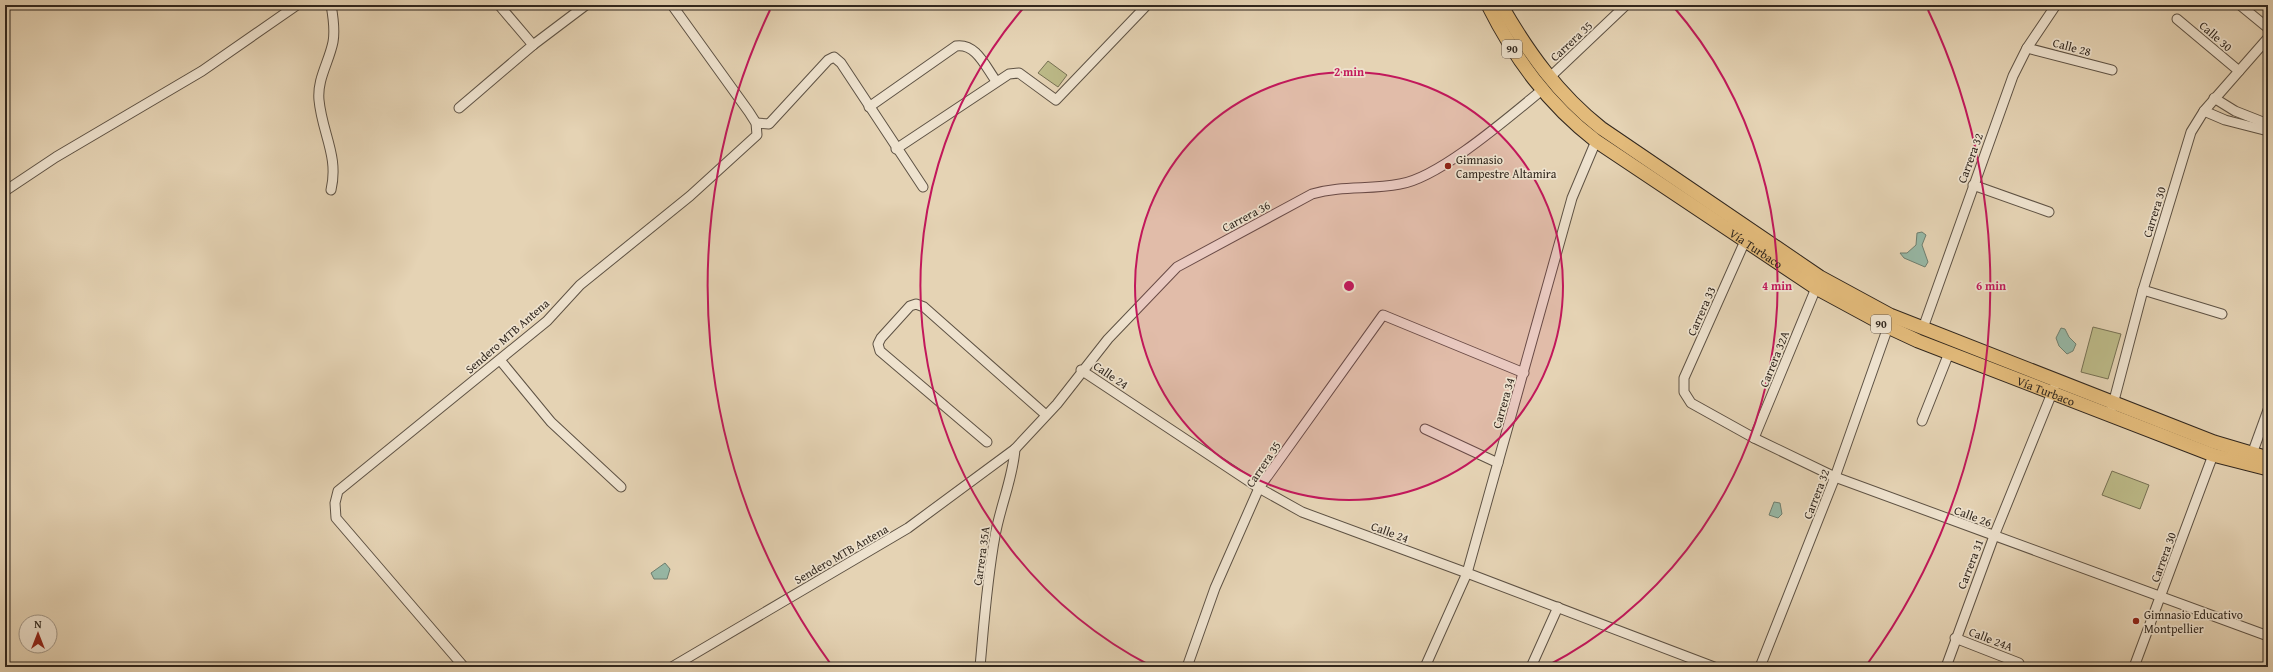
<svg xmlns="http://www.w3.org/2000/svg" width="2273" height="672" font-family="'Gentium Book Plus',serif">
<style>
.green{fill:#bcba88;stroke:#767053}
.water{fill:#97b9a7;stroke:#6e7f70}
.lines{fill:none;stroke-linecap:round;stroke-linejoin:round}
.minor-casing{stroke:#5e5244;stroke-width:11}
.highway-casing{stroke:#31271e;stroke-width:15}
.minor{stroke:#eee2ce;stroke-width:9}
.highway{stroke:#e2ba7a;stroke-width:13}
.ring{fill:none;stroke:#c2185b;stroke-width:2}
.poi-dot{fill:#8f2418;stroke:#eee2ce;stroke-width:1.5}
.labels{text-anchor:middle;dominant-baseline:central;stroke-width:3.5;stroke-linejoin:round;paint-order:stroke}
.shield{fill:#eee2ce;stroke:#6a5f53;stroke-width:1}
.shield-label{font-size:11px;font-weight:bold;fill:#31271e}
.street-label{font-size:12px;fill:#31271e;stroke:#eee2ce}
.poi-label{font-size:12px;fill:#31271e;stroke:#eee2ce;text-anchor:start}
.centre{fill:#c2185b;stroke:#eee2ce;stroke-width:2}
.ring-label{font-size:12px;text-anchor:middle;font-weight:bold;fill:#c2185b;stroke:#eee2ce;stroke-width:3.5;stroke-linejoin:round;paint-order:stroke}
</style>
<rect width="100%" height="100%" fill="#e5d3b4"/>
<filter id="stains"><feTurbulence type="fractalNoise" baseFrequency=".005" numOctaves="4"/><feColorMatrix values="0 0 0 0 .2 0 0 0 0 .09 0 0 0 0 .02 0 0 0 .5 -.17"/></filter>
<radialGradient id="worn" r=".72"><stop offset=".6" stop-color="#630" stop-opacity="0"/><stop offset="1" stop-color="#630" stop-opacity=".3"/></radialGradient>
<g class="green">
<polygon points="1048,61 1067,75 1058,87 1038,73"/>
<polygon points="2093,327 2121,334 2108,379 2081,372"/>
<polygon points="2112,471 2149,485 2140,509 2102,495"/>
</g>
<g class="water">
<polygon points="1922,232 1926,235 1922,245 1928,262 1925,267 1904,258 1900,253 1907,253 1916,245 1917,233"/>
<polygon points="2061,328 2065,329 2069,337 2076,344 2073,351 2067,354 2059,346 2056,338"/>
<polygon points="1774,502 1780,503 1782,514 1778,518 1769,515"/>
<polygon points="665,563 670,569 667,579 654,579 651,573"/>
</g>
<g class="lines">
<defs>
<g id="minor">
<path d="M331,5c2,11 4,26 2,37 -4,20 -16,37 -14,58 3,33 20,56 12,90"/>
<polyline points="499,5 533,45"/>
<polyline points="2240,5 2268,28"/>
<polyline points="2177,19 2239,71"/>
<polyline points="2027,48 2112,70"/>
<polyline points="1549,78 1626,5"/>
<polyline points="2214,98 2235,111 2268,124"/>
<path d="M869,107l87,-61c20,-3 29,20 40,35"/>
<polyline points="459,108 533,45 586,5"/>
<polyline points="2204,111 2225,120 2268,131"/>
<polyline points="756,123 769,124 828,60 834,57 841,63 923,187"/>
<polyline points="896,149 1009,74 1019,73 1056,100 1147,5"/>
<polyline points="1973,185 2049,212"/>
<polyline points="5,191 56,157 202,71 297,5"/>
<polyline points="1745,241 1684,378 1684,392 1691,403 1754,438 1835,477 2268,636"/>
<polyline points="2143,290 2222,314"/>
<polyline points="1923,328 2013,76 2027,48 2056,5"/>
<polyline points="500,360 551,422 621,487"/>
<polyline points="1081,370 1259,488 1302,512 1467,573 1714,667"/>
<polyline points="2112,408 2143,290 2191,132 2204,111 2268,38"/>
<polyline points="1922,421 1949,353"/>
<polyline points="1425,429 1498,463"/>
<polyline points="1754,438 1816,288"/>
<polyline points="987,442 880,351 878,344 881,338 910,306 916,304 924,307 1046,415"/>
<polyline points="2252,454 2268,410"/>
<polyline points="1955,638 2019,663"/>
<polyline points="464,667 336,518 335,503 338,491 547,321 580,285 690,196 757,135 756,123 749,112 672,5"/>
<path d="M672,667l236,-139 107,-79 42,-45 51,-65 69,-72 135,-73c31,-9 57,-4 88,-10 39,-6 109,-67 142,-94"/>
<path d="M980,667c4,-44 7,-88 15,-131 5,-29 18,-58 20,-87"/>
<polyline points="1187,667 1215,588 1259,488 1383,315 1524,373"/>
<polyline points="1425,667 1467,573 1572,198 1596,141"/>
<polyline points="1531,667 1558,607"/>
<polyline points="1760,667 1835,477 1888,327"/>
<polyline points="1946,667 1994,536 2054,388"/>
<polyline points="2134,667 2213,455"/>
</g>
<g id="highway">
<path id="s1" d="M1488,5c27,54 60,99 108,136l220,147 72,39 30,14 295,114 55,14"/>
<path d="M1501,5c27,47 57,89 100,123l219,149 70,38 324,127 54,16"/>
</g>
</defs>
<use href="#minor" class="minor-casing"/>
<use href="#highway" class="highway-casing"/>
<use href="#minor" class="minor"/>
<use href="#highway" class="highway"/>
</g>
<circle cx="1349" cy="286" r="214" fill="#c2185b" fill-opacity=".12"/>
<g class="ring">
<circle cx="1349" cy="286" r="214"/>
<path d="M1151 666A428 428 0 0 1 1026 5M1672 5A428 428 0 0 1 1547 666"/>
<path d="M830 663A642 642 0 0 1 770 10M1928 10A642 642 0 0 1 1868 663"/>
</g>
<g class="poi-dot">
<circle cx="1448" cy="166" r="4"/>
<circle cx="2136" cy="621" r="4"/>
</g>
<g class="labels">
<g class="shield">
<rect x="1502" y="40" width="20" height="18" rx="3"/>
<rect x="1871" y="315" width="20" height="18" rx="3"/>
</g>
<g class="shield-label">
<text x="1512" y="49">90</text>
<text x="1881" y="324">90</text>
</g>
<g class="street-label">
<text transform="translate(2216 36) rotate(41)">Calle 30</text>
<text transform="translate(1571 41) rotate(-43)">Carrera 35</text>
<text transform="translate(2072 47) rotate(15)">Calle 28</text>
<text transform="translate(1970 158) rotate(-70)">Carrera 32</text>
<text transform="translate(2154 212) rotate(-73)">Carrera 30</text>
<text transform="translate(1246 216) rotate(-28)">Carrera 36</text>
<text stroke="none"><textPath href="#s1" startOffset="368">Vía Turbaco</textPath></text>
<text transform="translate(1701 311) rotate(-66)">Carrera 33</text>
<text transform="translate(507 336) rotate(-41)">Sendero MTB Antena</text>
<text transform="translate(1774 359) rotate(-68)">Carrera 32A</text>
<text transform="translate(1111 375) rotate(34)">Calle 24</text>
<text stroke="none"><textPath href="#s1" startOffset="692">Vía Turbaco</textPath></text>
<text transform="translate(1503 403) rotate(-74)">Carrera 34</text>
<text transform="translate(1263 464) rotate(-56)">Carrera 35</text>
<text transform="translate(1816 494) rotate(-69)">Carrera 32</text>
<text transform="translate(1973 516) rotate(20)">Calle 26</text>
<text transform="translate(1390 532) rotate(20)">Calle 24</text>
<text transform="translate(841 554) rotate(-30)">Sendero MTB Antena</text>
<text transform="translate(981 556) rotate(-82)">Carrera 35A</text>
<text transform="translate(2163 557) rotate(-70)">Carrera 30</text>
<text transform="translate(1970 564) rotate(-69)">Carrera 31</text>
<text transform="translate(1991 639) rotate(21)">Calle 24A</text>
</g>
<g class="poi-label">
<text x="1456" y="159">Gimnasio<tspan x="1456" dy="14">Campestre Altamira</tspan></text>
<text x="2144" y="614">Gimnasio Educativo<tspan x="2144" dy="14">Montpellier</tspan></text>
</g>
</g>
<circle cx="1349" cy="286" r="6" class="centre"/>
<g class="ring-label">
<text x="1349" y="76">2 min</text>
<text x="1777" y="290">4 min</text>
<text x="1991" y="290">6 min</text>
</g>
<rect width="2273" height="672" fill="none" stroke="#e5d3b4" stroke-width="20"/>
<rect x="6" y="6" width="2261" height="660" fill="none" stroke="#31271e" stroke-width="2"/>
<rect x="10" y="10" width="2253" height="652" fill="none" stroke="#31271e"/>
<g transform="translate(38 634)"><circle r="19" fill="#eee2ce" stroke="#a29788"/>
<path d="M0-3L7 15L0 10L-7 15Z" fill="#8f2418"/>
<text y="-6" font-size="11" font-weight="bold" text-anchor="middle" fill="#31271e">N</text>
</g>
<rect width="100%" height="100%" filter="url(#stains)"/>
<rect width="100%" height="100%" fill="url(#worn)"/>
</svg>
